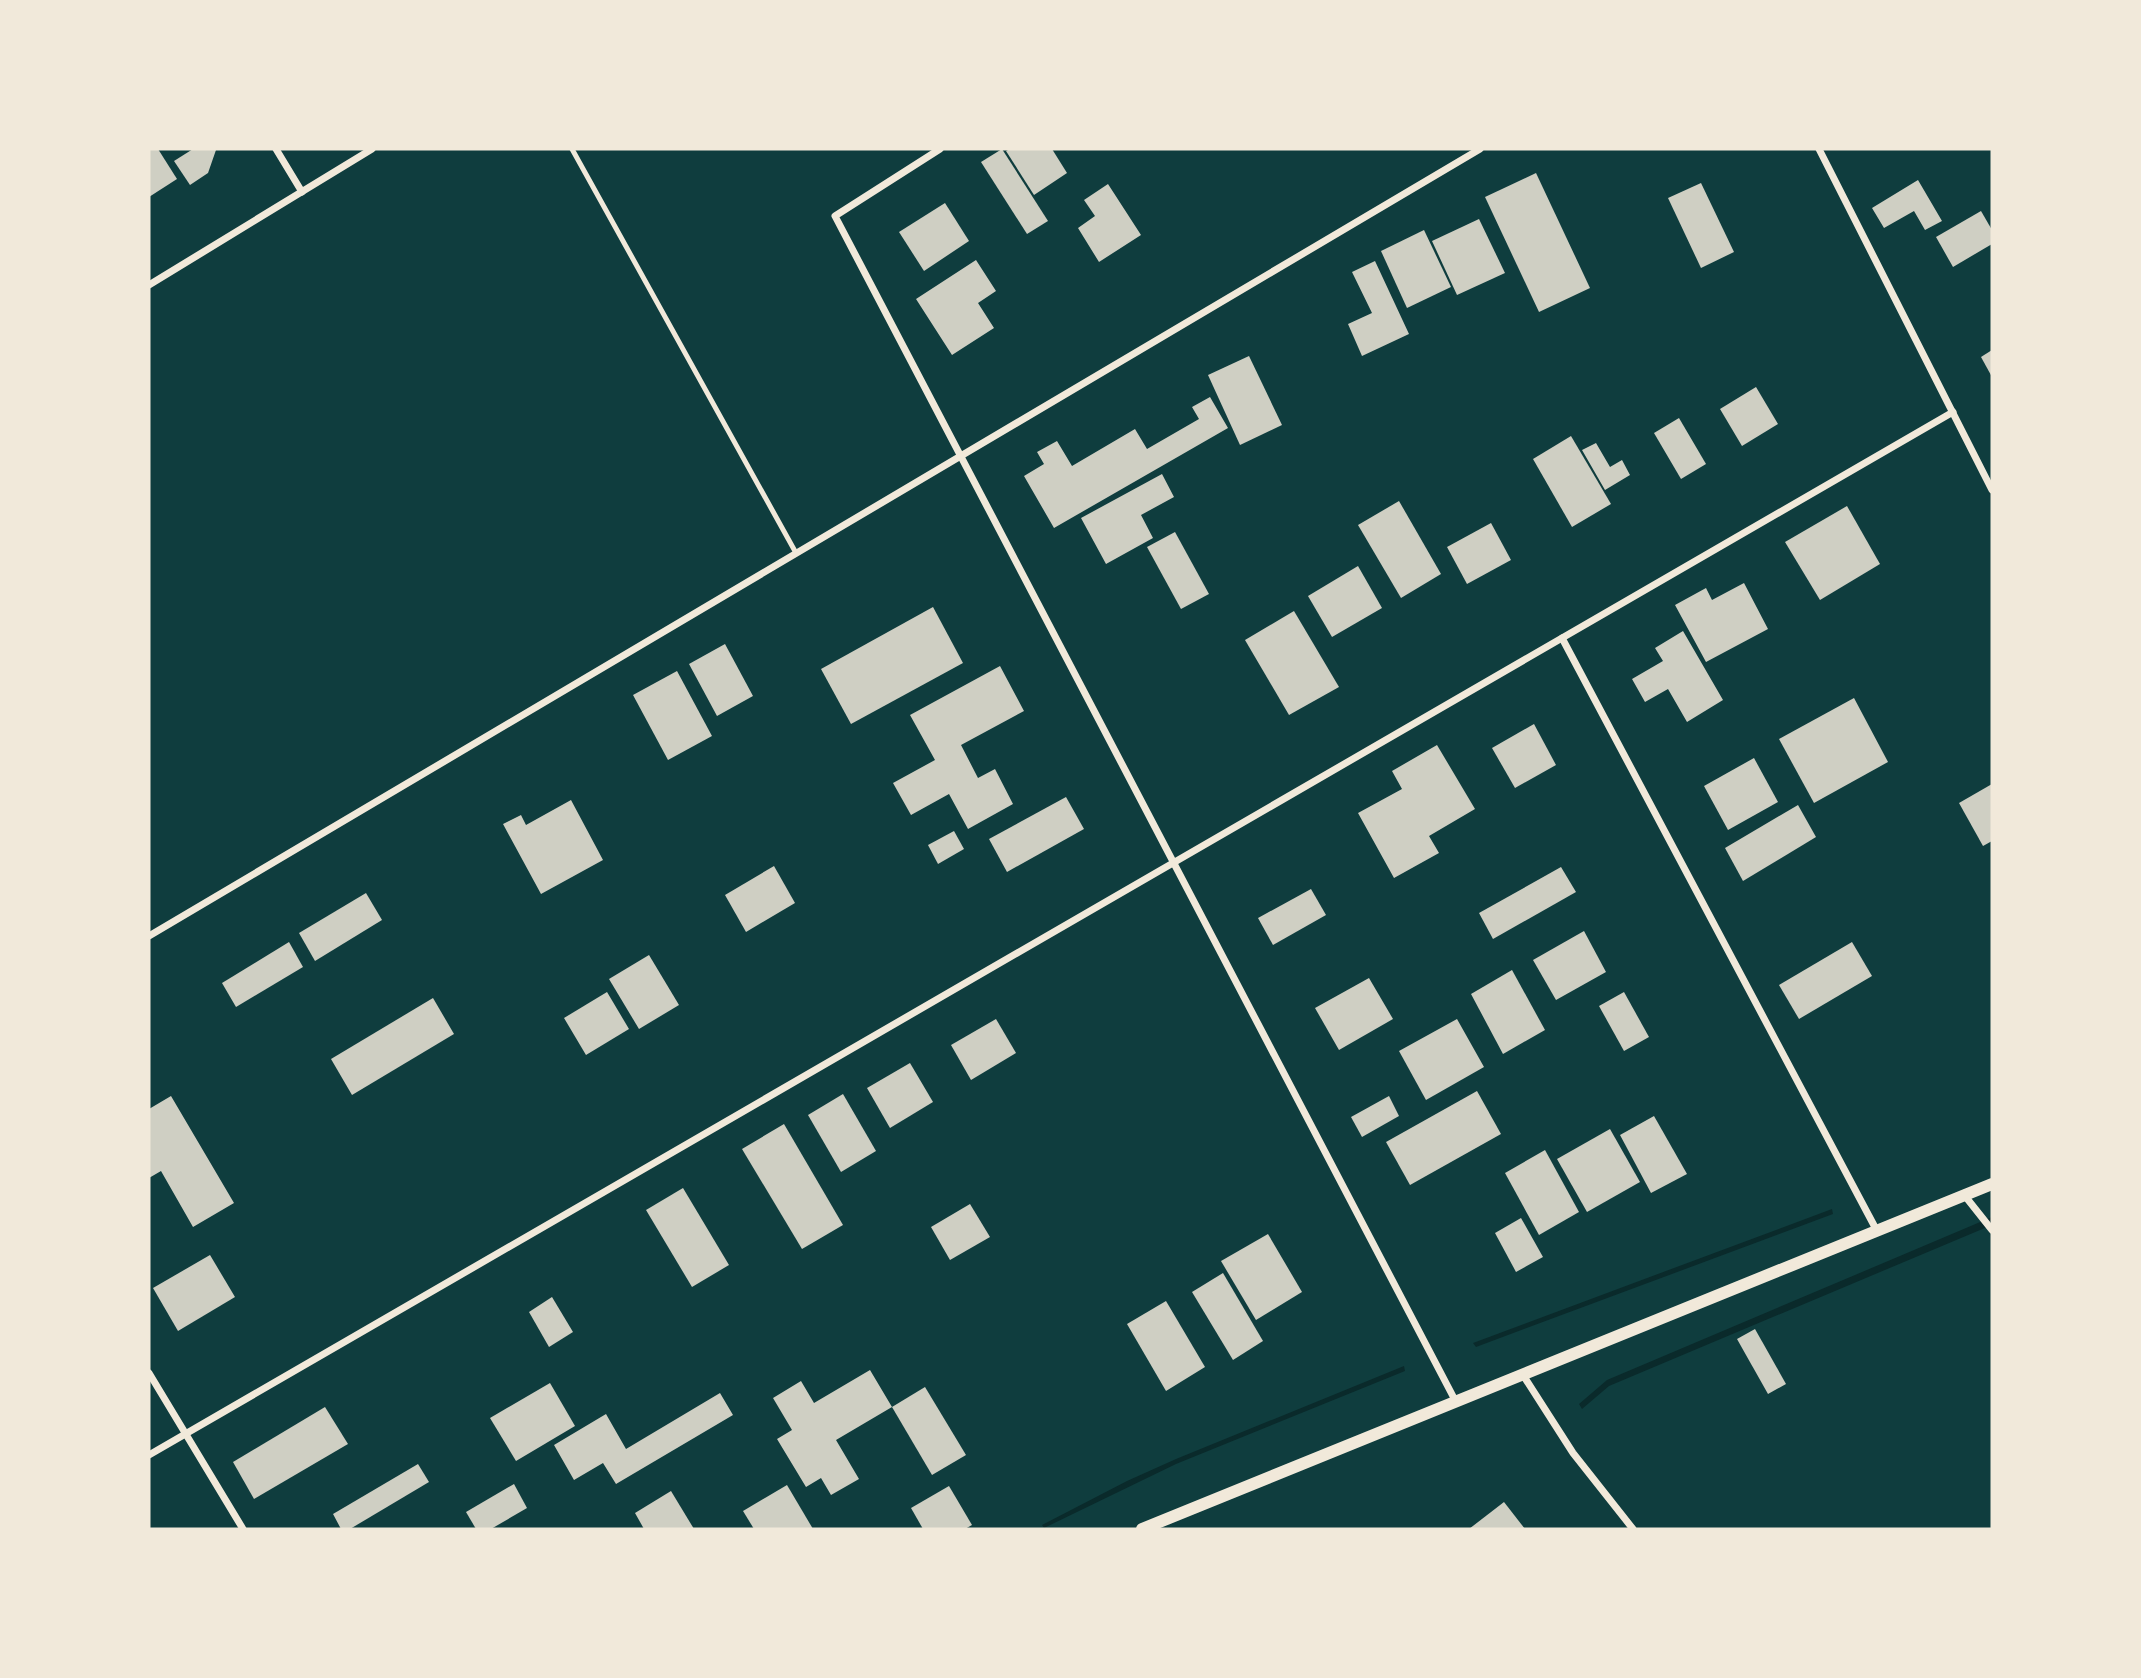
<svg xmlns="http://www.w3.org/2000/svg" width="2141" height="1678" font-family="Jost,sans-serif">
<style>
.water{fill:#0a2a2b}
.building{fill:#cfcfc3}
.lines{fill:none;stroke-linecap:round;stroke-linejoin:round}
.service{stroke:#f1e9da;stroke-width:5}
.minor{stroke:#f1e9da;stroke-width:7}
.tertiary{stroke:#f1e9da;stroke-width:12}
</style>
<rect width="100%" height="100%" fill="#0f3d3e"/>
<g class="water">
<polygon points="1832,1209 1833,1214 1476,1347 1473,1343"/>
<polygon points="1992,1217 1992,1225 1609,1386 1582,1409 1579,1404 1607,1380"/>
<polygon points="1404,1366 1405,1371 1176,1464 1044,1528 1042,1525 1127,1481 1176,1459"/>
</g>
<g class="building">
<polygon points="149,149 158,149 177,179 149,197"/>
<polygon points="193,149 216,150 208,173 190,185 174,161"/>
<polygon points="1002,149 1048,221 1027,234 981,162"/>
<polygon points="1010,149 1052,149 1067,173 1034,195 1006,151"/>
<polygon points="1536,173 1590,288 1539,312 1485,197"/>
<polygon points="1918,180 1942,221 1925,230 1914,211 1884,228 1872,208"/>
<polygon points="1701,183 1734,252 1701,268 1668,198"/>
<polygon points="1108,184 1141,235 1099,262 1078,228 1095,216 1084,200"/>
<polygon points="945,203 969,241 924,271 899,232"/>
<polygon points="1981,211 1992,230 1992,244 1953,267 1936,237"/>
<polygon points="1479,219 1505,273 1457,295 1432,241"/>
<polygon points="1424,230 1451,287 1407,308 1381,251"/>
<polygon points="976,260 996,291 978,303 994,328 952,355 916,299"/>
<polygon points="1375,261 1409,334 1362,356 1348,324 1372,313 1352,272"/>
<polygon points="1992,350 1992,377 1981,357"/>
<polygon points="1249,356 1282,425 1240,445 1208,375"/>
<polygon points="1756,387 1778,424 1742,446 1720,409"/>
<polygon points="1210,397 1228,428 1054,528 1024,476 1044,464 1037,452 1057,441 1072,466 1135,429 1147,449 1199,419 1192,407"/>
<polygon points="1679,418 1706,464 1681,479 1654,433"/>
<polygon points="1571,436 1611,504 1572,527 1533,459"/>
<polygon points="1596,443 1610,467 1622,460 1630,475 1605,490 1582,450"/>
<polygon points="1162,474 1174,497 1141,515 1153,538 1106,564 1081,518"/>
<polygon points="1399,501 1441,574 1401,598 1358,525"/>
<polygon points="1847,506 1880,564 1820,600 1785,542"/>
<polygon points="1491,523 1511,560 1467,584 1447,547"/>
<polygon points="1175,532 1209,594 1181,609 1147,547"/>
<polygon points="1358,566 1382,608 1332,637 1308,596"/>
<polygon points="1744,583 1768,629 1706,662 1675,605 1706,588 1712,600"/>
<polygon points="933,607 963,663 851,724 821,669"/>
<polygon points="1294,611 1339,687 1289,715 1245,640"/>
<polygon points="1683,631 1723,700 1687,722 1668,689 1645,702 1632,679 1663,661 1655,648"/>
<polygon points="725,644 753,696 717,716 689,664"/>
<polygon points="1000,666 1024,711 961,745 978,778 995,769 1013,804 968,829 949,794 911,815 893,783 935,760 910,715"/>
<polygon points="677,671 712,736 668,760 633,695"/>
<polygon points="1854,698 1888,762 1814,803 1779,739"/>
<polygon points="1534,724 1556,765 1515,788 1492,748"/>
<polygon points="1437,745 1475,809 1429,836 1439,853 1394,878 1358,813 1402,789 1392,771"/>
<polygon points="1754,758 1778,802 1728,830 1704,786"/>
<polygon points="1992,784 1992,841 1983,846 1959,803"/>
<polygon points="1066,797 1084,829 1007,872 989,839"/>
<polygon points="571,800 603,860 541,894 503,824 521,815 526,825"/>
<polygon points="1798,805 1816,837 1743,881 1725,848"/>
<polygon points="954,831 964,849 938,864 928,845"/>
<polygon points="774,866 795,903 746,932 725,895"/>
<polygon points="1561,867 1576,892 1493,939 1479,913"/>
<polygon points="1311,889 1326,915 1273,945 1258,918"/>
<polygon points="366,893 382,920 315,961 299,933"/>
<polygon points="1584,931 1606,972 1556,1000 1533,960"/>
<polygon points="289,942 303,967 236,1007 222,983"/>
<polygon points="1852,942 1872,976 1799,1019 1779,985"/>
<polygon points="649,955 679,1005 639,1029 609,979"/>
<polygon points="1512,970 1545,1030 1503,1054 1471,994"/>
<polygon points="1369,978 1393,1019 1339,1050 1315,1008"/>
<polygon points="607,992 629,1029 586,1055 564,1018"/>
<polygon points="1624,992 1649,1037 1624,1051 1599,1006"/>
<polygon points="433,998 454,1034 352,1095 331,1059"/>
<polygon points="996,1019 1016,1053 971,1080 951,1045"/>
<polygon points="1457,1019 1484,1067 1426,1100 1399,1051"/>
<polygon points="910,1063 933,1102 890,1128 867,1088"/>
<polygon points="1477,1091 1501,1134 1410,1185 1386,1142"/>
<polygon points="843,1094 876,1151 841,1172 808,1115"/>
<polygon points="171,1096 234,1203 193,1227 161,1171 149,1178 149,1109"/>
<polygon points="1389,1096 1399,1116 1362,1137 1351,1117"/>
<polygon points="1654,1116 1687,1174 1651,1193 1620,1135"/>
<polygon points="784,1124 843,1225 802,1249 742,1149"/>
<polygon points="1610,1129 1640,1182 1587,1212 1557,1159"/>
<polygon points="1545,1150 1579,1212 1539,1235 1505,1173"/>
<polygon points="683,1188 729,1265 692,1287 646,1210"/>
<polygon points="970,1204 990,1237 950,1260 931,1227"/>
<polygon points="1521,1218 1543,1257 1516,1272 1495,1233"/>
<polygon points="1268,1234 1302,1292 1256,1320 1221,1261"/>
<polygon points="210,1255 235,1297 178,1331 153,1288"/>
<polygon points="1223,1273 1263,1341 1233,1360 1192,1292"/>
<polygon points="552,1297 573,1332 549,1347 529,1312"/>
<polygon points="1166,1301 1205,1367 1166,1391 1127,1324"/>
<polygon points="1755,1329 1786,1384 1768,1394 1737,1339"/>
<polygon points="870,1370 892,1407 836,1440 859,1479 831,1495 821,1478 806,1487 777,1439 792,1430 773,1398 801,1381 814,1403"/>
<polygon points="550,1383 575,1426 516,1461 490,1418"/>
<polygon points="925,1387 966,1455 932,1475 892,1407"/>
<polygon points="720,1393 733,1415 616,1484 603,1463 574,1480 554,1445 606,1414 626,1449"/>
<polygon points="325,1407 348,1444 254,1499 233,1462"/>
<polygon points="418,1464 429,1482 350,1529 341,1529 333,1514"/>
<polygon points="514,1484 527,1508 491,1529 476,1529 466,1512"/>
<polygon points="787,1485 813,1529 754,1529 743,1511"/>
<polygon points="949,1486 972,1525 965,1529 923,1529 911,1508"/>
<polygon points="671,1491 694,1529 644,1529 635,1513"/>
<polygon points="1504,1502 1525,1529 1469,1529"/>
</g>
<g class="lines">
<polyline class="service" points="572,149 796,553"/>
<g class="minor">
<polyline points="276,149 302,192"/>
<polyline points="940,149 835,216 1456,1402"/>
<polyline points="1819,149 1992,490"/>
<polyline points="149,285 372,149"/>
<polyline points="1562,638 1877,1231"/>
<polyline points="149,936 1480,149"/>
<polyline points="1965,1196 1992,1230"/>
<polyline points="149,1373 243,1529"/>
<polyline points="1523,1375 1573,1453 1633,1529"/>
<polyline points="149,1455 1953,412"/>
</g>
<polyline class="tertiary" points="1142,1529 1992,1184"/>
</g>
<rect width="2141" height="1678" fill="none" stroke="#f1e9da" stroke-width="301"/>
</svg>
